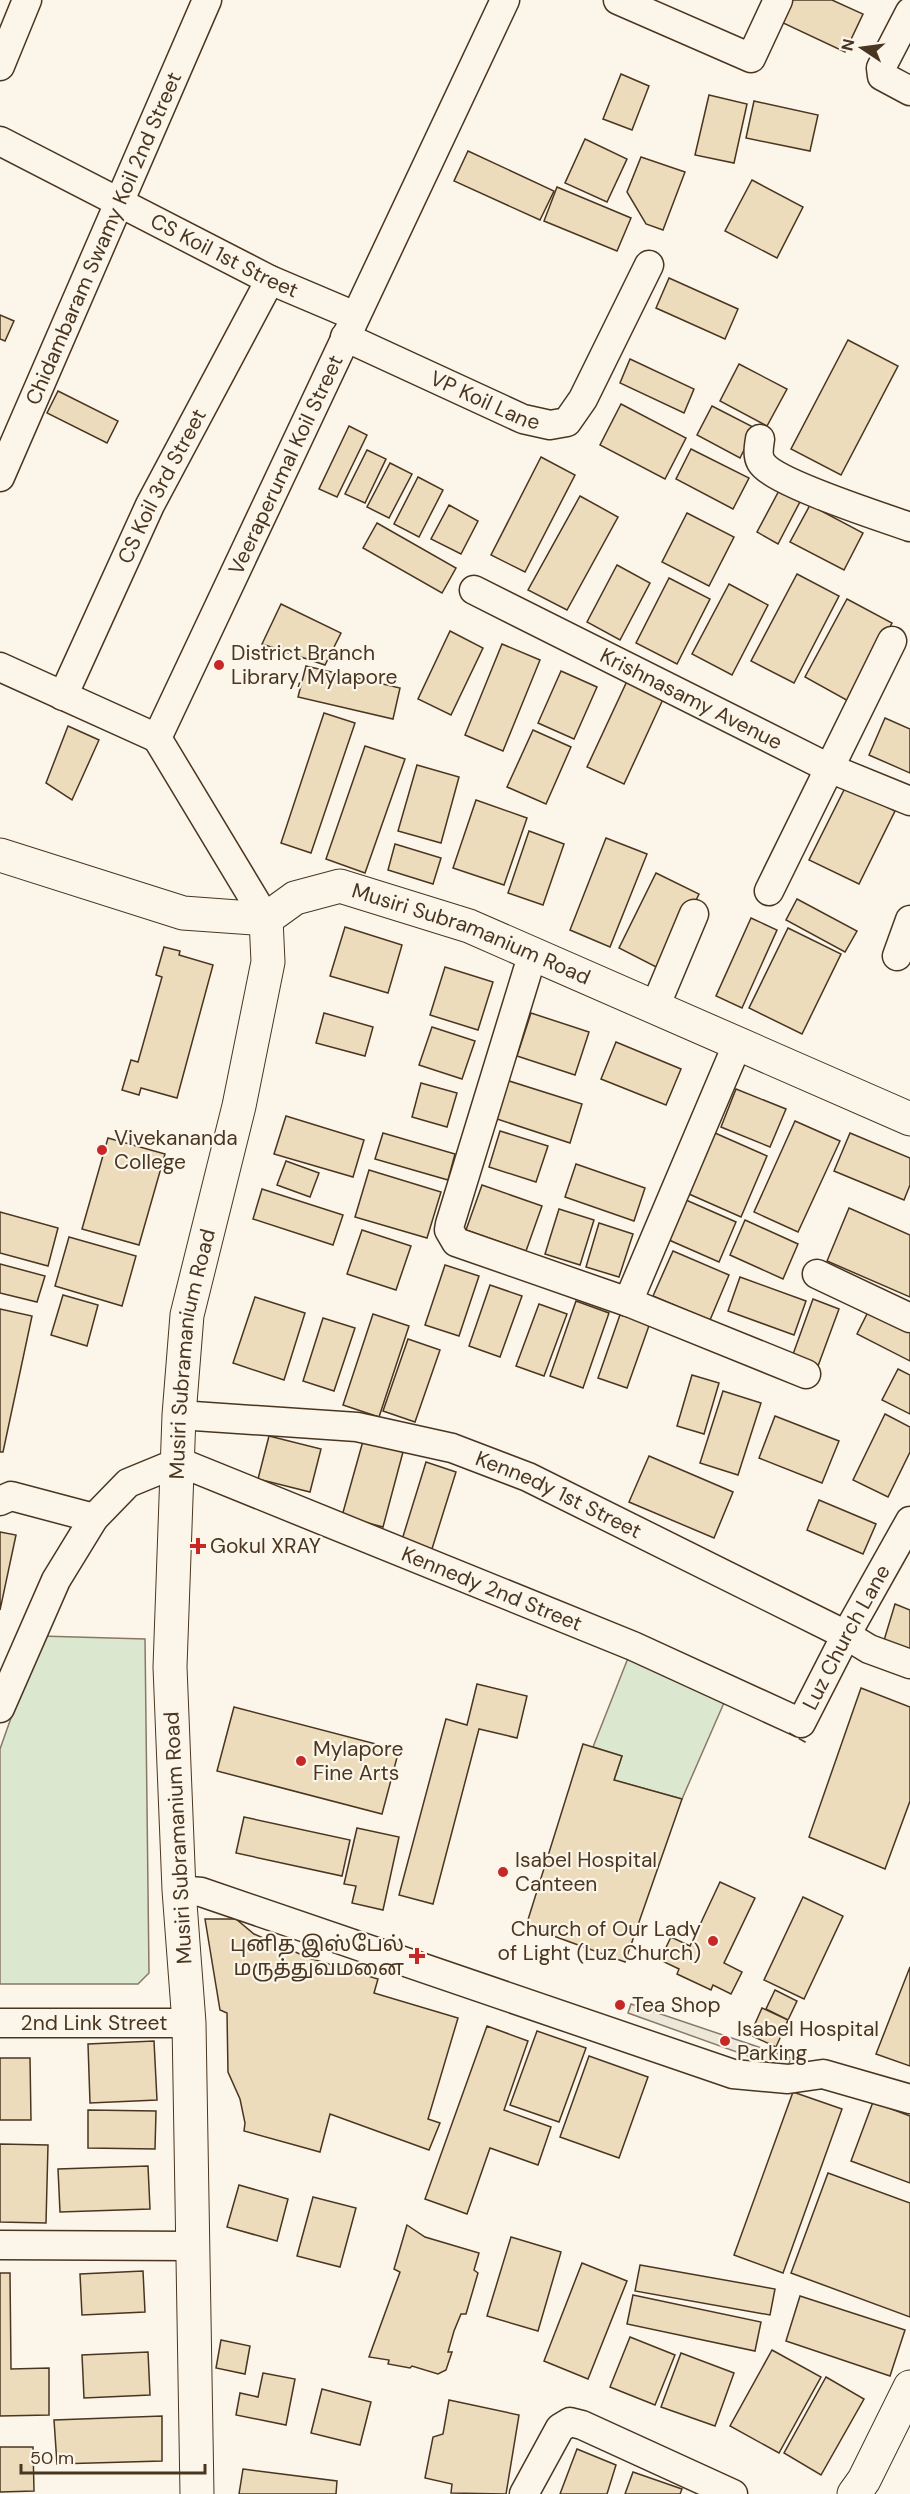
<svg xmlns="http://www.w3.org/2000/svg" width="910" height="2494" font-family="'DM Sans','Noto Sans Tamil',sans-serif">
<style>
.green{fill:#dce7d0;stroke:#887966;stroke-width:1.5}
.parking{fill:#ede7d9;stroke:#887966;stroke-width:1.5}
.building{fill:#ecdcbc;stroke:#4a3520;stroke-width:1.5}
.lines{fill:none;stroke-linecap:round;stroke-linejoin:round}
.minor-casing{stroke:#4a3520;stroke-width:31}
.major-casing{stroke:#4a3520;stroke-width:35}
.minor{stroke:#fbf6e9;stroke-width:28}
.major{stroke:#fbf6e9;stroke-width:33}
.fence{stroke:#4a3520;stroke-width:1.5;stroke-dasharray:8 3;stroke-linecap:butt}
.poi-dot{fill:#c62828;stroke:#fbf6e9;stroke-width:2}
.labels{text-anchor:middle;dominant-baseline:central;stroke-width:4.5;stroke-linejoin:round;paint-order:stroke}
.street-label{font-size:21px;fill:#4a3520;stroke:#fbf6e9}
.poi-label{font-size:21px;fill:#4a3520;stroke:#fbf6e9;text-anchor:start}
</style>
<rect width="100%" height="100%" fill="#fbf6e9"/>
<g class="green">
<polygon points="40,1636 145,1639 149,1973 138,1984 0,1984 0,1749"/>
<polygon points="630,1653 727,1696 682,1799 614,1780 622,1756 593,1747"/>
</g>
<polygon class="parking" points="631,2004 791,2058 787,2070 628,2013"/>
<g class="building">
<polygon points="791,0 832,0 863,14 845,52 781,22"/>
<polygon points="621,74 649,86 632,130 603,119"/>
<polygon points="709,95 747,104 734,163 695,155"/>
<polygon points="754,101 818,115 810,151 746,138"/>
<polygon points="585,139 627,159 607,202 565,183"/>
<polygon points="468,151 554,191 540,220 454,181"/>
<polygon points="641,157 685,172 663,230 646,224 627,192"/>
<polygon points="752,180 803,207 777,258 725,231"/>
<polygon points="557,187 631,218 617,251 544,221"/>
<polygon points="669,278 738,309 725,339 656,308"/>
<polygon points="0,315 14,321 5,341 0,339"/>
<polygon points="848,340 898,366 841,475 791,449"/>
<polygon points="630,359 694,389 684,413 620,383"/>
<polygon points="739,364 787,389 767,426 720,401"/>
<polygon points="58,391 118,421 107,443 47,413"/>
<polygon points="621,404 686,438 665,479 600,445"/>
<polygon points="712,406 755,428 740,458 697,435"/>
<polygon points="349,426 367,435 337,497 319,489"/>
<polygon points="691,449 749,478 733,509 676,479"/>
<polygon points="367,450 386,459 365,503 345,494"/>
<polygon points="541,457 575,475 525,572 491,555"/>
<polygon points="390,463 412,474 389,518 367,507"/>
<polygon points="418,477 443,490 419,537 394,524"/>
<polygon points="782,485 803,496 778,544 757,532"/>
<polygon points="580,496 618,517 567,610 528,590"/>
<polygon points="449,505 478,521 461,554 431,539"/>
<polygon points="810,505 863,533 844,570 790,542"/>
<polygon points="687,513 734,537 709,586 662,562"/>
<polygon points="377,523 456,568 442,593 363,548"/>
<polygon points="617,565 650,583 620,640 587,622"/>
<polygon points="797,574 839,596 794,683 751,661"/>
<polygon points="669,578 710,599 677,664 636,643"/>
<polygon points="729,584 768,605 732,675 692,654"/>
<polygon points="847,599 892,623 850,702 805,677"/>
<polygon points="281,604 341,633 325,665 262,644"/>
<polygon points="450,631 483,648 451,715 418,699"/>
<polygon points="502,644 540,660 503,751 465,735"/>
<polygon points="306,666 400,688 393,719 298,697"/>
<polygon points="561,671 597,687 574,739 538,723"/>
<polygon points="628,679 665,695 624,784 587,767"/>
<polygon points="324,713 355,723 311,853 281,843"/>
<polygon points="885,718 910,729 910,773 869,755"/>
<polygon points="68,726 99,740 72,800 46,783"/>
<polygon points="533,730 571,747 546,804 507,787"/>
<polygon points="365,746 405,759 365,873 326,859"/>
<polygon points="417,765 459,777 441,843 398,831"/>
<polygon points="846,786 895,811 859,884 809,860"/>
<polygon points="476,800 527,818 504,885 453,868"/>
<polygon points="529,831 564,844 543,905 508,893"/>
<polygon points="606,838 647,854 610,947 570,930"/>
<polygon points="395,844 441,858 433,884 388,870"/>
<polygon points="656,873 699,894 662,970 619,948"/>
<polygon points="797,899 857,931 845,952 786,920"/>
<polygon points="751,918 777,930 742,1008 716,996"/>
<polygon points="345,927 402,945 388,993 330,976"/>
<polygon points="788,928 841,954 802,1034 749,1008"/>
<polygon points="164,947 180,951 179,955 213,965 177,1098 141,1088 139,1095 122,1090 131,1060 138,1062 162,977 156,975"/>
<polygon points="445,967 493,982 478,1030 430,1015"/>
<polygon points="324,1013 373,1027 365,1056 316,1043"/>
<polygon points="531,1013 589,1032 575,1075 517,1056"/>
<polygon points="432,1027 475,1041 462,1079 419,1065"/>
<polygon points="616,1042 681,1069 666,1105 601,1079"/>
<polygon points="506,1080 582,1104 570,1143 494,1118"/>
<polygon points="421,1083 457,1093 447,1127 412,1117"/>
<polygon points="736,1089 786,1109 770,1147 721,1127"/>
<polygon points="286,1116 364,1140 353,1177 274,1154"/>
<polygon points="795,1121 840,1141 798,1232 754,1212"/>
<polygon points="500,1131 548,1146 536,1182 489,1167"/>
<polygon points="383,1133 455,1154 448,1180 375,1159"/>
<polygon points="715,1133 767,1156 741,1217 689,1194"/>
<polygon points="850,1133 910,1158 910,1185 904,1200 834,1171"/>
<polygon points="108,1138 165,1154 139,1245 82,1229"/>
<polygon points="286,1161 319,1173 310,1197 277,1185"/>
<polygon points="576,1164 645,1188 634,1221 565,1197"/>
<polygon points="369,1170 441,1192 427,1238 355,1217"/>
<polygon points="482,1185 542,1206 526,1251 466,1230"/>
<polygon points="262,1189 343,1215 333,1245 253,1219"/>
<polygon points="686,1200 736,1222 719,1262 669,1240"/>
<polygon points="849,1208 910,1235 910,1297 827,1261"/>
<polygon points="559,1209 594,1220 580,1265 545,1254"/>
<polygon points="0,1212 58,1228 48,1266 0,1253"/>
<polygon points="745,1220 798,1244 783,1279 730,1255"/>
<polygon points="599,1223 633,1234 619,1277 586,1267"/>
<polygon points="362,1230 411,1246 396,1290 347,1274"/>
<polygon points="69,1237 136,1256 122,1306 55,1286"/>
<polygon points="673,1251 729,1275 710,1320 653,1296"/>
<polygon points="0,1264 45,1276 37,1302 0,1293"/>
<polygon points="445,1265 479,1276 459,1336 425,1325"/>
<polygon points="740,1277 806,1301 794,1335 728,1311"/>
<polygon points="490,1285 522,1296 500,1357 469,1346"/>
<polygon points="63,1295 98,1305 87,1346 51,1335"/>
<polygon points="255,1297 305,1313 284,1380 233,1363"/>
<polygon points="813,1299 839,1309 818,1366 792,1357"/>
<polygon points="576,1301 609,1313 583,1388 550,1376"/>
<polygon points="539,1304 567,1314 544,1376 516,1366"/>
<polygon points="0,1309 32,1316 3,1452 0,1452"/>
<polygon points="622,1309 651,1320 627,1388 598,1378"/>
<polygon points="868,1312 910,1332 910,1361 857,1334"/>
<polygon points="373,1314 409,1326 379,1417 343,1405"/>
<polygon points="323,1318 355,1328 334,1391 303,1381"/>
<polygon points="408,1339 440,1350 415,1422 383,1411"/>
<polygon points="898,1369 910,1375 910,1414 882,1400"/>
<polygon points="692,1375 719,1383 704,1434 677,1426"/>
<polygon points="723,1391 761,1403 738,1475 700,1463"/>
<polygon points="885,1414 910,1427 910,1452 888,1497 853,1480"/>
<polygon points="775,1416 839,1441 822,1483 759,1458"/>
<polygon points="269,1436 321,1449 310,1492 258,1479"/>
<polygon points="363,1441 403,1452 383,1527 342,1516"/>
<polygon points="649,1456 733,1492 714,1538 629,1502"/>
<polygon points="426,1462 456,1472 431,1552 401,1543"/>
<polygon points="819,1500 876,1524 863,1554 807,1530"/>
<polygon points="0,1532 16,1535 0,1610"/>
<polygon points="895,1604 910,1610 910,1656 882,1647"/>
<polygon points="477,1684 527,1696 517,1738 479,1729 433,1904 399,1895 446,1719 467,1725"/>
<polygon points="861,1688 910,1707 910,1801 885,1869 809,1837"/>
<polygon points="234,1707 399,1750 382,1814 217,1771"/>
<polygon points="583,1744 622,1756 614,1780 682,1799 625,1962 526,1926"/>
<polygon points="244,1817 350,1840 342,1876 236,1853"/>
<polygon points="357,1828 399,1837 383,1910 352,1903 356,1886 344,1884"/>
<polygon points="720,1882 755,1898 724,1963 742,1972 731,1994 713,1985 711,1990 677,1974 679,1969 660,1960 671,1937 690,1946"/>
<polygon points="803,1897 843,1916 804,1999 764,1980"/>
<polygon points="205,1919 236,1919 254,1934 309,1958 378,1979 374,1993 458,2018 428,2119 440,2123 429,2150 330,2114 320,2152 244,2131 245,2123 240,2099 228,2072 227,2013 220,2010"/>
<polygon points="910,1967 910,2066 876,2054"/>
<polygon points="775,1990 797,2001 788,2020 766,2009"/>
<polygon points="762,2008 788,2020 776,2047 750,2035"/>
<polygon points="487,2026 528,2041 504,2110 551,2127 538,2165 490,2148 467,2214 425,2199"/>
<polygon points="537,2031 586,2048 559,2122 510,2105"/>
<polygon points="154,2041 157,2100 90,2103 88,2044"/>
<polygon points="589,2056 648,2077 619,2158 560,2137"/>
<polygon points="0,2058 30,2058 31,2120 0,2120"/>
<polygon points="793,2092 842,2109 783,2273 734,2255"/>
<polygon points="873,2102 910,2116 910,2183 851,2161"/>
<polygon points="88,2110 156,2111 155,2149 88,2148"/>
<polygon points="0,2144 48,2145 46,2223 0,2222"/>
<polygon points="148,2166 150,2209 60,2212 58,2169"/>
<polygon points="828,2173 910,2203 910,2317 791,2273"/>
<polygon points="239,2185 288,2199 277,2241 227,2227"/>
<polygon points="313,2197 356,2208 340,2267 297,2256"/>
<polygon points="407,2225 425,2237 479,2253 474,2270 478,2273 466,2314 461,2314 454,2331 448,2352 452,2352 446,2370 438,2374 412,2366 410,2368 388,2364 389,2360 369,2357 400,2272 394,2269"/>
<polygon points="511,2237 561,2252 538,2331 487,2316"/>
<polygon points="582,2263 627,2281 588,2379 544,2361"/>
<polygon points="640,2265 775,2289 770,2315 635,2291"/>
<polygon points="143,2271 145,2312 82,2315 80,2274"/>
<polygon points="0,2273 10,2273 11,2369 49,2368 49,2415 0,2416"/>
<polygon points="633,2295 761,2322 755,2351 627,2324"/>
<polygon points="800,2296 905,2330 890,2376 786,2341"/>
<polygon points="630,2337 675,2355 655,2405 610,2387"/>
<polygon points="221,2340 250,2346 245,2374 216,2368"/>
<polygon points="772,2350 821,2377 779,2453 730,2426"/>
<polygon points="148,2352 150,2395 84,2398 82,2355"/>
<polygon points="681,2353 734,2373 715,2426 661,2407"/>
<polygon points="263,2373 295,2379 286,2425 236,2415 240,2393 258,2397"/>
<polygon points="826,2377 864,2399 821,2475 784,2453"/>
<polygon points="322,2389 371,2402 360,2445 311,2433"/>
<polygon points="449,2400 519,2415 506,2494 451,2493 452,2484 425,2478 433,2437 443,2434"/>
<polygon points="162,2416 162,2461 57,2464 54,2420"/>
<polygon points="0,2447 33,2447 34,2491 0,2492"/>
<polygon points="577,2449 616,2465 607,2494 560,2494"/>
<polygon points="243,2469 337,2481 336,2494 239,2494"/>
<polygon points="633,2472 682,2489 680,2494 625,2494"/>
</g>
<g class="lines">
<defs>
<g id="minor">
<polyline points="618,0 751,58 778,0"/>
<polyline points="910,12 881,68 882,76 910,91"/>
<polyline points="0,66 27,0"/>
<path id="s1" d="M0,141l270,139 85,36"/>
<path id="s2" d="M345,337l178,82 27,6 17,-3 16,-23 66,-134"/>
<path d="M760,439c-1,7 -3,16 1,23 11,20 123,56 149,65"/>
<path id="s3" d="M0,477l207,-477"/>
<path id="s4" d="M474,590l355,178 81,33"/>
<polyline points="0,667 157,738"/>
<path id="s5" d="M63,696l87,-191 120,-225"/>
<path id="s6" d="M157,738l348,-738"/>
<polyline points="157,738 266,919"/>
<polyline points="769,891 892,641"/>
<polyline points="533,953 450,1224 449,1230 456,1242 628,1302 806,1374"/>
<polyline points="897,956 910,920"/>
<polyline points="655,1007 694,914"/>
<polyline points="817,1274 910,1318"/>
<polyline points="628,1302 737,1045"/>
<path id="s7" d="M179,1415l178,12 95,21 76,29 318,158 23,14 41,15"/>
<polyline points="0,1501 11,1496 94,1518"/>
<path id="s8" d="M0,1708l56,-128 38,-62 34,-35 51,-21 454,184 168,77 45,-88 64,-114"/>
<polyline points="179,1890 201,1892 733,2074 788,2079 823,2074 910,2099"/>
<path id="s9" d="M0,2023h189"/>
<polyline points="0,2245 192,2246"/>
<polyline points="524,2494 560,2428 570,2422 582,2425 733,2494"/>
</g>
<g id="major">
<polyline points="0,855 183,913 266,919"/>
<path id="s10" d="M266,919l29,-21 45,-12 129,40 441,193"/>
<path id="s11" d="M197,2494l-8,-471 -10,-133 -9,-223 9,-252 8,-100 52,-209 29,-144 -2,-43"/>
<polyline points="854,2494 864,2480 910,2387"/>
</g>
</defs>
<use href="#minor" class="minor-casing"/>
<use href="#major" class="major-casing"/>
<use href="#minor" class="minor"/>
<use href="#major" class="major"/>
<polyline class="fence" points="789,1733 807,1743"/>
</g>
<g class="poi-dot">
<circle cx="219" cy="665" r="6"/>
<circle cx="102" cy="1150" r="6"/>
<path d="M195 1537h6v6h6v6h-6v6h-6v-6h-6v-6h6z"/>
<circle cx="301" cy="1761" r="6"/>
<circle cx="503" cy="1872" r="6"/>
<circle cx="713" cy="1941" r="6"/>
<path d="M414 1947h6v6h6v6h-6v6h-6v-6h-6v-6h6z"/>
<circle cx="620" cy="2005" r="6"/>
<circle cx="725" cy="2041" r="6"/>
</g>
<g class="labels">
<g class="street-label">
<text stroke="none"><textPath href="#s3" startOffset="260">Chidambaram Swamy Koil 2nd Street</textPath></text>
<text stroke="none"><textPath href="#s1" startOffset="252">CS Koil 1st Street</textPath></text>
<text stroke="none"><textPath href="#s2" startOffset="154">VP Koil Lane</textPath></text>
<text stroke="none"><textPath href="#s6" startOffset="302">Veeraperumal Koil Street</textPath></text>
<text stroke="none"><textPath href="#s5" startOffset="232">CS Koil 3rd Street</textPath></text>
<text stroke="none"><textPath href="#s4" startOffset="243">Krishnasamy Avenue</textPath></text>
<text stroke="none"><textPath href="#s10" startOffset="222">Musiri Subramanium Road</textPath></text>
<text stroke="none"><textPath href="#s11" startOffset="1142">Musiri Subramanium Road</textPath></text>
<text stroke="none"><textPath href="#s7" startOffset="392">Kennedy 1st Street</textPath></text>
<text stroke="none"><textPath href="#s8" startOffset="654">Kennedy 2nd Street</textPath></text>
<text stroke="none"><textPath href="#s8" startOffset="1088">Luz Church Lane</textPath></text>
<text transform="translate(178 1838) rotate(-93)">Musiri Subramanium Road</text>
<text stroke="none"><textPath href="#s9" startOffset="94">2nd Link Street</textPath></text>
</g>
<g class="poi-label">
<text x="231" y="653">District Branch<tspan x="231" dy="24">Library, Mylapore</tspan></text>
<text x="114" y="1138">Vivekananda<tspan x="114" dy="24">College</tspan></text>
<text x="210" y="1546">Gokul XRAY</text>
<text x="313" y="1749">Mylapore<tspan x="313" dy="24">Fine Arts</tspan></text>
<text x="515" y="1860">Isabel Hospital<tspan x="515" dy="24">Canteen</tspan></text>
<text x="701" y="1929" text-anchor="end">Church of Our Lady<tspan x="701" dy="24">of Light (Luz Church)</tspan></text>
<text x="404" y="1944" text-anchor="end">புனித இஸ்பேல்<tspan x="404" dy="24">மருத்துவமனை</tspan></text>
<text x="632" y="2005">Tea Shop</text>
<text x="737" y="2029">Isabel Hospital<tspan x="737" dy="24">Parking</tspan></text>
</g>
</g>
<g transform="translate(862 48) rotate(283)" stroke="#fbf6e9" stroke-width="4.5" paint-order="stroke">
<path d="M0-4.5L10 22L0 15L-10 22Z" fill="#4a3520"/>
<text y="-9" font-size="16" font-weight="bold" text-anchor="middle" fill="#4a3520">N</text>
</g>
<path d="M21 2464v9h184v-9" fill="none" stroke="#4a3520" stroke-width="3"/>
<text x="30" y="2464" font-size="18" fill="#4a3520" stroke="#fbf6e9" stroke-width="4.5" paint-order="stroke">50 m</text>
</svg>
